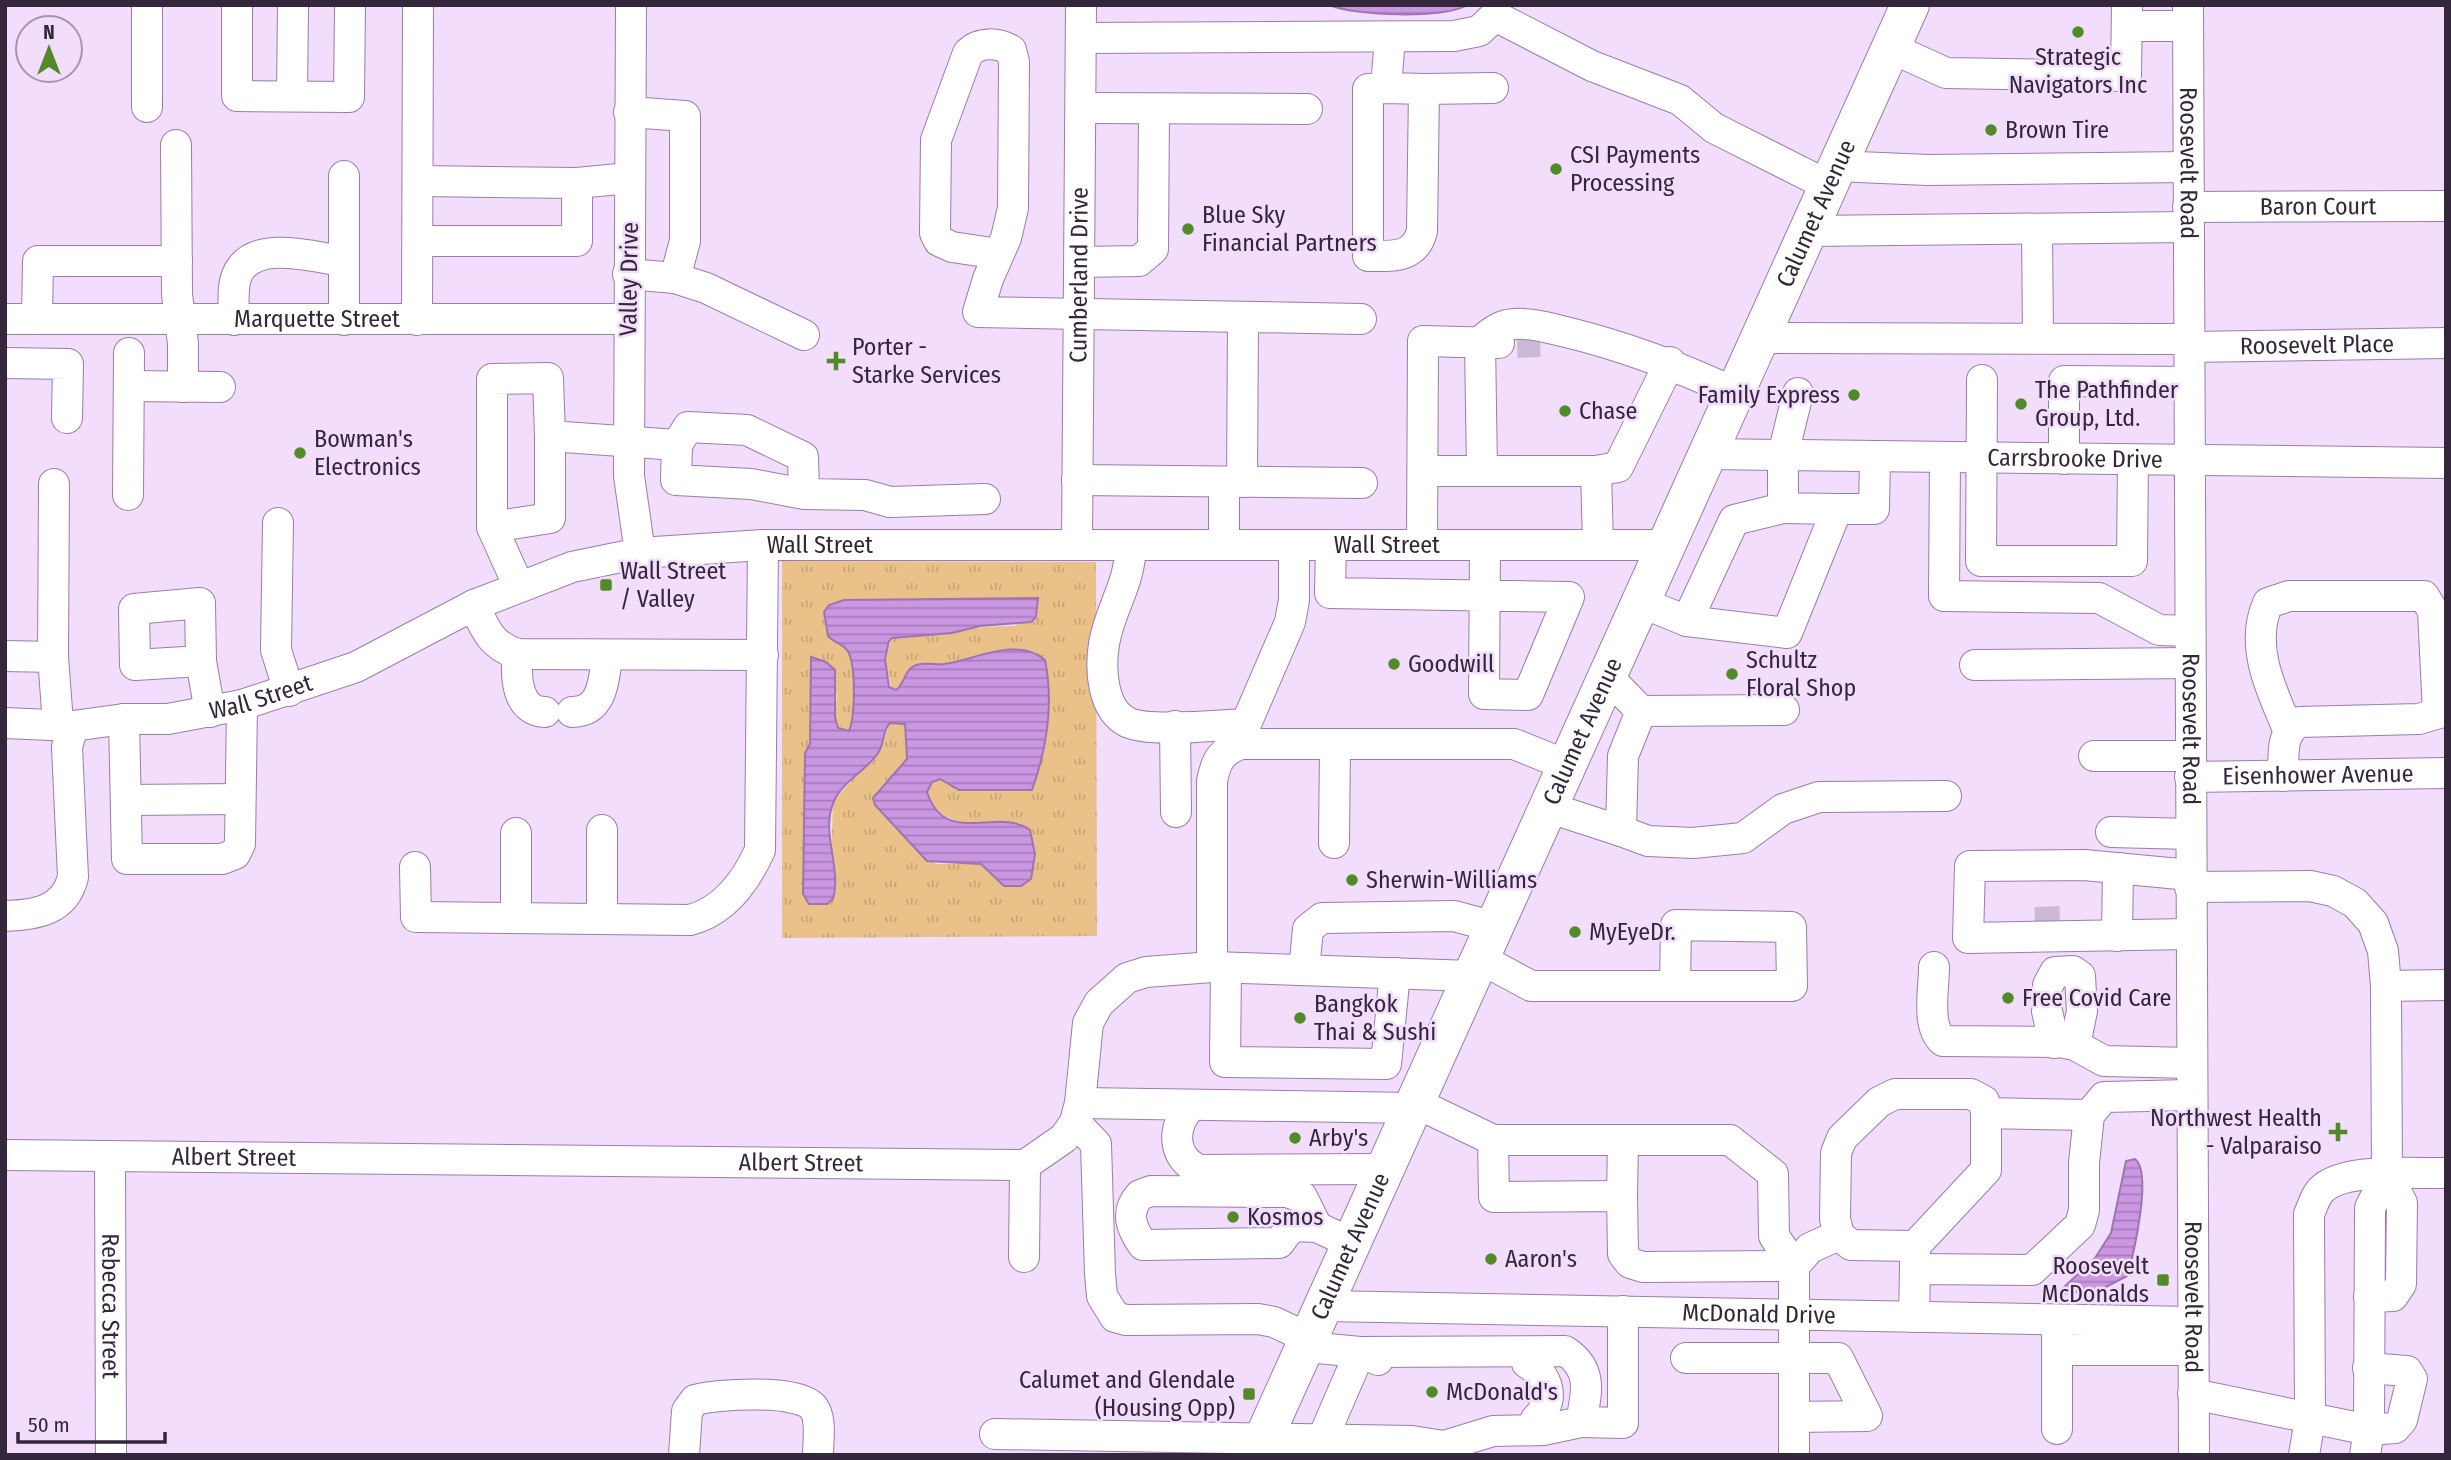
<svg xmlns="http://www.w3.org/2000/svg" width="2451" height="1460" font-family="'Fira Sans Condensed',sans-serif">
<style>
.grass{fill:url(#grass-tufts);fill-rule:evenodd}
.water{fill:url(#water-rules);stroke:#9e75b1;stroke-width:2}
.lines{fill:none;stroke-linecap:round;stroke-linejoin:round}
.minor-tunnel{stroke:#ccb9d5;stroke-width:30;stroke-dasharray:30 15;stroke-linecap:butt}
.minor-casing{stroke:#9c7cab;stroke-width:32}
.major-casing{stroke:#9c7cab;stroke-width:40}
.minor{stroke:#fff;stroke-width:30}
.major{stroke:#fff;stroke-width:38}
.poi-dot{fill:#518a26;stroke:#f2ddfc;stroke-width:2.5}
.labels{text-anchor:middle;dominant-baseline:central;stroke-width:5;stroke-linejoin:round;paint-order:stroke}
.poi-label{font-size:24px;fill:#35273b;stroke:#f2ddfc;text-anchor:start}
.street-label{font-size:24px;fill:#35273b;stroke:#f2ddfc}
</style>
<defs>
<pattern id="grass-tufts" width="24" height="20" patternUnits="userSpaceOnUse" patternTransform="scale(1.75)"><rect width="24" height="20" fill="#eac189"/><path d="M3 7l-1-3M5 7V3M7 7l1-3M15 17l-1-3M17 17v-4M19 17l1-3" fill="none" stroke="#c9a677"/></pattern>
<pattern id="water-rules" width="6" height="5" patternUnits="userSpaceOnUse" patternTransform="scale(1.75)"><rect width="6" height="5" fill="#cb97e3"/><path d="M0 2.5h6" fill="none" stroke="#a67bb9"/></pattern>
</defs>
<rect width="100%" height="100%" fill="#f2ddfc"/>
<path class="grass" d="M782,561l314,1 1,374 -315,2zM1037,598l-22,28c-41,0 -82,7 -123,12l-7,21 7,31 10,-5 7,-15 10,-6h25l36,-10 68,22 -96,108 -11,-5 -9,3 -5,10c14,41 60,31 94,31l-17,63 -23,-22h-45l-63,-66 34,-39 -3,-35 -14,-1 -8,22 -49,57 -2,58 4,11 -32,23 2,-141 32,-60 -2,24 3,11 11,4c6,-15 7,-59 2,-74 -3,-10 -12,-14 -21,-18 -5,-13 -9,-23 -1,-35l15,-5z"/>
<g class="water">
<path d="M1330,5h137c-21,14 -114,11 -137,0z"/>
<path d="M1038,598l-2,19 -5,5 -51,4 -28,7 -60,5 -3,3 -4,18 4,28 7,3c8,-6 8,-16 15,-22 8,-7 23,-3 33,-4 30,-4 74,-28 101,-4 9,45 2,88 -13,130h-73l-19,-11 -8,3 -5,10c18,56 72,14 103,38l5,24 -4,25 -10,7h-17l-23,-22 -54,-3 -52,-56 -2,-7 34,-39 -2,-35 -15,-1c-8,8 -5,20 -12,30 -11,17 -36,29 -44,48 -14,31 8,67 -1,98l-6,5h-18l-6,-10 2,-141 5,-9 1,-87 15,5 9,8v47l3,11 11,3c6,-14 8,-71 -3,-82 -5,-6 -13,-7 -18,-13l-4,-24 5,-7 15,-5z"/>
<path d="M2135,1159c18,14 -2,97 -8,117l-23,12 -43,6v-4l34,-32 16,-25 15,-72z"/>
</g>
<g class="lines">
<g class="minor-tunnel">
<polyline points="1517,343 1540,342"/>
<polyline points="2035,922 2060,921"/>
</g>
<defs>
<g id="minor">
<polyline points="237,5 237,96 349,97 350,5"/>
<polyline points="631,5 629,476 640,553"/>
<path id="s1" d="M2188,5l6,1450"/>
<polyline points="2127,26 2188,26"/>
<polyline points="1081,38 1454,36 1479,31 1495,16 1592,66 1680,100 1714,128 1827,185"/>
<polyline points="1891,48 1946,73 2126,76 2127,5"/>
<path d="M1386,88l38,1 -2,142c-7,28 -30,25 -54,25v-167l18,-1 4,-51"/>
<polyline points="1424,89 1493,88"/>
<polyline points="292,96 293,5"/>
<polyline points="147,107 147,5"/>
<polyline points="1082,108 1307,109"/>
<polyline points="176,145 177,294 183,344 183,387"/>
<polyline points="1835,166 1928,170 2188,167"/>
<polyline points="344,176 344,320"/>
<polyline points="419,181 577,183 630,178"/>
<path id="s2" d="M2188,207l258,-1"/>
<polyline points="2037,229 2038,338"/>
<polyline points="1808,231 2188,227"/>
<polyline points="418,241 577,241 577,183"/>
<path d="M999,254l-47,-7 -13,-6 -4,-8 1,-93 32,-87c12,-12 30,-10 43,-3l3,12 -1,146 -7,30 -18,41 -10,33 383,7"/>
<polyline points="1080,262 1139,261 1153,249 1154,109"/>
<polyline points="628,274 675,278 685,241 685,116 629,112"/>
<polyline points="675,278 706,288 804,335"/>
<path id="s3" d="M5,319h623"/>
<polyline points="37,319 38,261 177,261"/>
<path d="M234,320c0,-15 -3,-36 5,-49 19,-32 77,-13 105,-10"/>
<polyline points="417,320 418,5"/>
<polyline points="1760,338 2189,339"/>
<path id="s4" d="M2189,347l257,-4"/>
<polyline points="5,363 68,364 67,418"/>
<polyline points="1982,380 1981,561 2132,561 2133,460"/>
<polyline points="129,386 220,387"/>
<path id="s5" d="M1706,454l740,9"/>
<polyline points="1945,457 1944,596 2099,598 2159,630 2190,631"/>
<polyline points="2064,459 2064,381 2189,382"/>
<polyline points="1423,471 1596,471 1618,467 1670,362"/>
<path d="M1482,471l-2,-129c9,-8 16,-14 27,-17 18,-4 42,3 59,7 61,15 112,34 169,61"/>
<polyline points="1596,471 1598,545"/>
<polyline points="1077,480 1362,483"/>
<polyline points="1224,482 1224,545"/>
<polyline points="1242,482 1243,318"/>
<polyline points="54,484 53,657 58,723"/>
<polyline points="804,494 751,484 676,480 677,445 688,427 747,430 803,457 804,494 865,495 890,502 985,499"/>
<polyline points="128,495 129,353"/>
<polyline points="1837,509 1874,509 1875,456"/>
<polyline points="278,523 276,650 289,691"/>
<polyline points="492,527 550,518 550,436"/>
<path id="s6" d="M1077,545l4,-540"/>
<path d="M1131,545c-1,40 -21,63 -27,99 -4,25 -2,65 23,78 22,11 92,3 119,2l44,-102 4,-22v-55"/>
<polyline points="1331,545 1330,593 1569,597 1528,695 1484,694 1485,545"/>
<polyline points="1422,545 1423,341 1499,343"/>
<polyline points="519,587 492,527 492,379 548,378 550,436 677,445"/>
<polyline points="1640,602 1687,621 1787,633 1837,509 1783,508 1783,455 1798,393"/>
<polygon points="200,603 201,661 135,665 134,609"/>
<path d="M474,605c11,24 17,41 44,49l245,1"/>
<polyline points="1687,621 1734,520 1783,508"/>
<path d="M518,654c-3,22 -1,58 27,58"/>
<polyline points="5,656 53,657"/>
<polyline points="201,661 210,712"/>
<polyline points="1975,665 2190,663"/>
<polyline points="1641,711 1784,710"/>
<path d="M572,712c31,0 32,-32 35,-56"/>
<polyline points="124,719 127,859 222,859 235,854 240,844 242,705"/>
<path id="s7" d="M5,723l68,3 51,-7h44l74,-14 114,-38 118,-62 98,-38 68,-14 123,-8h903"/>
<polyline points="1175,726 1176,812"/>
<path d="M2288,729c-17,-39 -39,-84 -20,-126l21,-7h135l9,15 5,102"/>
<polyline points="2094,756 2190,756"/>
<path d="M2283,776c1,-21 -3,-42 16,-54l120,-3 27,-8"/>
<path id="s8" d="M2190,777l256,-4"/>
<polyline points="126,800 240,799"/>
<polyline points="1547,807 1621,831 1623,756 1641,711 1606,675"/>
<polyline points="602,830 602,919"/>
<polyline points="1621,831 1648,841 1693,843 1743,838 1783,809 1819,797 1946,796"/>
<polyline points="2111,832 2190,834"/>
<polyline points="516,833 516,918"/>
<polyline points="1334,843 1335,744"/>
<path d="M415,867l1,50 274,3c34,-9 56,-39 70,-70l3,-305"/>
<polyline points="2190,875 2084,865 1970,866 1968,938 2190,934"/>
<polyline points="2190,887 2310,886 2333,891 2355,903 2373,923 2383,951 2386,986 2387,1174 2370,1208 2369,1430 2365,1455"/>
<path d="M5,916c30,-1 60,-5 68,-39l-6,-130 6,-21"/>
<polyline points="2117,936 2118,868"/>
<polyline points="1481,959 1531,986 1792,986 1791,927 1676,925 1675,986"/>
<path d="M1212,967v-186c4,-20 9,-30 29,-37h273l52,21"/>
<path d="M1934,967c0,22 -8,59 9,74l116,1 16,3 29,16 87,2"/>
<polyline points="1226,968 1225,1062 1386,1064 1395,973"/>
<polyline points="1304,970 1308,929 1322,918 1454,916 1495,927"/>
<polyline points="2048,985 2055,972 2073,971 2080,976 2082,1011 2075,1045"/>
<polyline points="2386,986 2446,985"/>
<polyline points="2047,1011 2054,1043"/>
<polyline points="1080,1103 1414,1108"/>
<polyline points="1416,1103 1493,1140 1730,1140 1773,1174 1774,1236 1794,1266 1794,1455"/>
<path d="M1191,1106c-20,21 -19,52 8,64l187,-1"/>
<polyline points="1075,1122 1096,1144 1100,1274 1102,1296 1115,1317 1126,1320 1258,1319 1274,1322 1310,1339"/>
<polyline points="1493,1140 1494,1197 1622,1196 1623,1254 1630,1263 1643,1267 1794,1266 1810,1248 1839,1235"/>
<path id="s9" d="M5,1155l1020,10 39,-27 11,-16 5,-19 8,-80 11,-20 28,-25 19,-6 66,-5 260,9"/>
<path id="s10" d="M110,1157l1,298"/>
<polyline points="1622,1196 1623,1141"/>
<path d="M1317,1227l-15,-30 -15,-5 -136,-1 -11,4c-16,18 -8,34 3,50l136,-2 13,-17 25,1 36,17"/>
<polyline points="1915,1246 1851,1245 1839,1235 1835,1219 1836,1153 1842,1138 1879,1102 1895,1094 1971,1094 1984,1101 1986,1113"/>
<polyline points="1024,1257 1025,1165"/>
<polyline points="1915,1265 1915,1246 1986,1170 1986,1113 2089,1115"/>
<polyline points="2369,1297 2393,1296 2401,1284 2402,1203 2387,1174"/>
<path id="s11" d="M1325,1306l867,16"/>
<polyline points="1914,1317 1915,1269 2032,1270 2080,1225 2084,1210 2084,1163 2089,1115 2104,1097 2191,1095"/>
<polyline points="2057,1320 2057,1350 2192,1350"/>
<polyline points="1686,1358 1838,1358 1867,1416 1794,1417"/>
<path d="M1527,1363c22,13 29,37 9,56"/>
<polyline points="2193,1394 2369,1430 2395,1428 2402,1420 2412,1379 2407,1371 2368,1368"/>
<polyline points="1581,1422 1623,1423 1623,1311"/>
<polyline points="2057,1429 2057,1350"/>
<path d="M995,1434l417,7 32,5 49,-15 50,-1 38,-8c6,-30 12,-53 -16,-71l-205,1 -53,-5"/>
<polyline points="1322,1440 1360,1352 1378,1360"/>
<path d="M684,1455l3,-44 8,-11c22,-6 102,-11 118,7 9,11 5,34 5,48"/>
<path d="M2304,1455l6,-35 -1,-206c3,-6 5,-14 9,-20 18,-28 97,-20 128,-21"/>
</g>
<g id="major">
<path id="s12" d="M1256,1455l654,-1450"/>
</g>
</defs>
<use href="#minor" class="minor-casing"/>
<use href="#major" class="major-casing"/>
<use href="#minor" class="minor"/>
<use href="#major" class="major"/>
</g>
<g class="poi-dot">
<circle cx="2078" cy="32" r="7"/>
<circle cx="1991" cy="130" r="7"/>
<circle cx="1556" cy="169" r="7"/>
<circle cx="1188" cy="229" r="7"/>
<path d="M832.5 350.5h7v7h7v7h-7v7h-7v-7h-7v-7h7z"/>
<circle cx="1854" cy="395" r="7"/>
<circle cx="2021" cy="404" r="7"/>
<circle cx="1565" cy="411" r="7"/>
<circle cx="300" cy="453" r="7"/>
<rect x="599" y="578" width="14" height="14" rx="3.5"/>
<circle cx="1394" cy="664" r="7"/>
<circle cx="1732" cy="674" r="7"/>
<circle cx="1352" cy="880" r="7"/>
<circle cx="1575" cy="932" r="7"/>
<circle cx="2008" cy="998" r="7"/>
<circle cx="1300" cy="1018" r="7"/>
<path d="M2334.5 1121.5h7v7h7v7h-7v7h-7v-7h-7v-7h7z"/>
<circle cx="1295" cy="1138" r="7"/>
<circle cx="1233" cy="1217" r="7"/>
<circle cx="1491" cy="1259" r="7"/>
<rect x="2156" y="1273" width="14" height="14" rx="3.5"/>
<circle cx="1432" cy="1392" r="7"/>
<rect x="1242" y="1387" width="14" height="14" rx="3.5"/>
</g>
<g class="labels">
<g class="poi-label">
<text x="2078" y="57" text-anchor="middle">Strategic<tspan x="2078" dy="28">Navigators Inc</tspan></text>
<text x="2005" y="130">Brown Tire</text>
<text x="1570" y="155">CSI Payments<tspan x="1570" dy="28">Processing</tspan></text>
<text x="1202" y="215">Blue Sky<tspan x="1202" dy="28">Financial Partners</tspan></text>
<text x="852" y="347">Porter -<tspan x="852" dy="28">Starke Services</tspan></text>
<text x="2035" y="390">The Pathfinder<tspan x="2035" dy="28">Group, Ltd.</tspan></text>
<text x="1840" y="395" text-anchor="end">Family Express</text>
<text x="1579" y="411">Chase</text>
<text x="314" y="439">Bowman's<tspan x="314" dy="28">Electronics</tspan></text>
<text x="620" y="571">Wall Street<tspan x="620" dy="28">/ Valley</tspan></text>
<text x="1746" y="660">Schultz<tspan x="1746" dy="28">Floral Shop</tspan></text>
<text x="1408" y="664">Goodwill</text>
<text x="1366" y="880">Sherwin-Williams</text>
<text x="1589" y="932">MyEyeDr.</text>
<text x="2022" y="998">Free Covid Care</text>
<text x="1314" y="1004">Bangkok<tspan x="1314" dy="28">Thai &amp; Sushi</tspan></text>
<text x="2322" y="1118" text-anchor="end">Northwest Health<tspan x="2322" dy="28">- Valparaiso</tspan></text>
<text x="1309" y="1138">Arby's</text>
<text x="1247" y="1217">Kosmos</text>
<text x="1505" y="1259">Aaron's</text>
<text x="2149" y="1266" text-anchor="end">Roosevelt<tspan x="2149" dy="28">McDonalds</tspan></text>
<text x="1235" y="1380" text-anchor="end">Calumet and Glendale<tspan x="1235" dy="28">(Housing Opp)</tspan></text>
<text x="1446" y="1392">McDonald's</text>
</g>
<g class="street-label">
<text stroke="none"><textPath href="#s1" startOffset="158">Roosevelt Road</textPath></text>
<text stroke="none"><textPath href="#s2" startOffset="130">Baron Court</textPath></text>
<text stroke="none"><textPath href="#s12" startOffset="1362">Calumet Avenue</textPath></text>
<text stroke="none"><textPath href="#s6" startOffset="270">Cumberland Drive</textPath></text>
<text transform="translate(629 279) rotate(-89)">Valley Drive</text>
<text stroke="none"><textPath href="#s3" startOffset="312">Marquette Street</textPath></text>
<text stroke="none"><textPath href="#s4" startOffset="128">Roosevelt Place</textPath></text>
<text stroke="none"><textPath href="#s5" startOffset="369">Carrsbrooke Drive</textPath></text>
<text stroke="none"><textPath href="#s7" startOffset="847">Wall Street</textPath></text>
<text stroke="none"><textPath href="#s7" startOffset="1414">Wall Street</textPath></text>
<text stroke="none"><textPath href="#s7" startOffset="259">Wall Street</textPath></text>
<text stroke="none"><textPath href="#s12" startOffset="794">Calumet Avenue</textPath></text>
<text stroke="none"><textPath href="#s1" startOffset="724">Roosevelt Road</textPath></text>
<text stroke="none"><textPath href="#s8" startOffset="128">Eisenhower Avenue</textPath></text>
<text stroke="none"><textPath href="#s9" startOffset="229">Albert Street</textPath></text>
<text stroke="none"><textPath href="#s9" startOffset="796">Albert Street</textPath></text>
<text stroke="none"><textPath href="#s12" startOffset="229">Calumet Avenue</textPath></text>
<text stroke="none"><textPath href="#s1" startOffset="1292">Roosevelt Road</textPath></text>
<text stroke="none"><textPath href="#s10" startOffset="149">Rebecca Street</textPath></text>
<text stroke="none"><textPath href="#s11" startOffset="434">McDonald Drive</textPath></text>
</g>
</g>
<rect width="2451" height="1460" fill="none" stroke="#35273b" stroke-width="14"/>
<g transform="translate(49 49)"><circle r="33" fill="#f2ddfc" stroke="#a694af" stroke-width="2"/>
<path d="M0-5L12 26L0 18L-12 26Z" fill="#518a26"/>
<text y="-10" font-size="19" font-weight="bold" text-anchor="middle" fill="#35273b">N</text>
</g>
<path d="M18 1432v10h147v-10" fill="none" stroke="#35273b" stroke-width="3.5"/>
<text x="28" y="1432" font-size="21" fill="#35273b" stroke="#f2ddfc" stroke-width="5" paint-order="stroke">50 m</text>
</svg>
